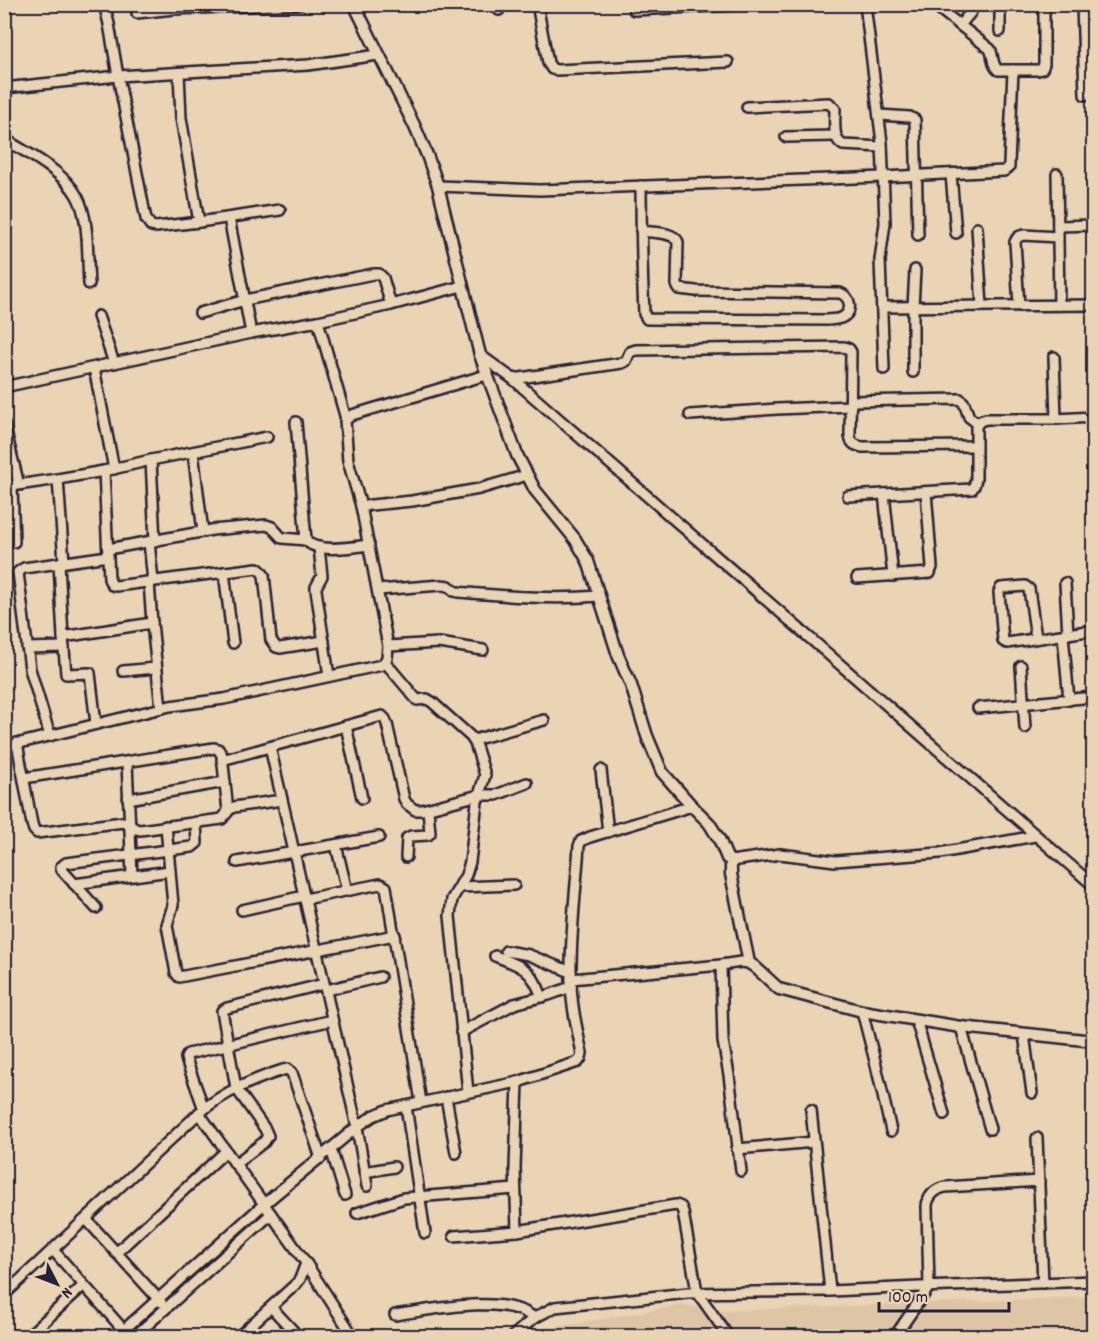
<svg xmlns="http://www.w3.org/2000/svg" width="1098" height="1341" font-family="Dekko,sans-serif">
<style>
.built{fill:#dec5a5}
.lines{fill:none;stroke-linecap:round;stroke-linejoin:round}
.minor-casing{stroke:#22223b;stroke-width:14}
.tertiary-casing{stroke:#22223b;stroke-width:15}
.minor{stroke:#ead4b3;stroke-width:9}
.tertiary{stroke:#ead4b3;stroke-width:10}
</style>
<rect width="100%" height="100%" fill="#ead4b3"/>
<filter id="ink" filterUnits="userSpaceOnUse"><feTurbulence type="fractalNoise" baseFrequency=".0167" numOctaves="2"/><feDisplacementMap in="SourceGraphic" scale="12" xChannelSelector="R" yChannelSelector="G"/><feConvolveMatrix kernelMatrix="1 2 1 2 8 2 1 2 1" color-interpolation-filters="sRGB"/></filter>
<g filter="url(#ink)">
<polygon class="built" points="1093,1297 1093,1336 518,1336 522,1333 682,1305 722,1311"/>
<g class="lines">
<defs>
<g id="minor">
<polyline points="104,4 109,24 118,76 146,219 151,226 156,227 199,222 280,210"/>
<polyline points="464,4 464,7"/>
<polyline points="498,4 499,10"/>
<polyline points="537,4 548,63 552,69 557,70 728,62"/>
<polyline points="865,4 882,143 885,223 880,260 884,369"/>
<path d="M933,4l57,45c4,7 1,15 8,21h40l4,-1 2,-5v-60"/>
<polyline points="1000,4 1000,31"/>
<polyline points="1082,4 1085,95"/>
<polyline points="634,10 754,4"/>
<polyline points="137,13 174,9 299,4"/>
<polyline points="960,25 971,12 973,4"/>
<polyline points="179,73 181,118 199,222"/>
<polyline points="4,88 118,76 308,65 378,55"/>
<path d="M747,107l82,-4 6,6c0,12 -3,30 8,36l39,2"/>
<polyline points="879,115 910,117 915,120 918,235"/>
<polyline points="786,137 835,136"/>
<path d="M4,139c24,14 60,33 73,57 13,23 10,62 12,88"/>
<polyline points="951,174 956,233"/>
<polyline points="1057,174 1059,305"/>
<polyline points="438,186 540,190 883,177 1004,171 1009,167 1009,164 1013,70"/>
<path d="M641,186c0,43 1,86 3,128l3,5 180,1c5,-1 11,0 16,-3 10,-6 8,-20 -3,-24l-144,-2 -17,-2 -2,-4 1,-43c-5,-11 -25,-9 -37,-11"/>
<polyline points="229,218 251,333"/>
<polyline points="1058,226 1094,225"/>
<polyline points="977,228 982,306"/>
<path d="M1019,306l-4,-64c2,-5 4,-6 9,-7l34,2"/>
<polyline points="882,307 1094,305"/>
<polyline points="200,313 245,300 373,274 379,274 383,278 391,305"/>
<polyline points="98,316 114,363"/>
<polyline points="318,321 346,419"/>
<polyline points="480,355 513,379 1094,886"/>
<polyline points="1054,357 1056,419"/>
<polyline points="94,368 114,469"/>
<polyline points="913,372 913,307 915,270"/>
<path d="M513,379l109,-16 4,-2 4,-9 6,-2 208,-3 5,2 2,3 -1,84c1,8 5,9 12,11l113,-1"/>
<polyline points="4,387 251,333 318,321 391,305 462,286"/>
<polyline points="851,401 960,399 964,403 969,417 977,423"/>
<polyline points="690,415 777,409 851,406"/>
<path d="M296,422l10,118c10,14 47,7 63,5"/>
<polyline points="4,424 19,485"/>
<polyline points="193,452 203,532"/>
<polyline points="151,460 155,541"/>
<polyline points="104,471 109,579 112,585 116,586 257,568 260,570 264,575 271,640 276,647 280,648 324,641"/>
<polyline points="58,479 64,562"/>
<polyline points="12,486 14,542"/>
<polyline points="4,487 58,479 104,471 151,460 267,437"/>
<polyline points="884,494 893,576"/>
<polyline points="848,496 972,489 974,486 976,479 976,426 980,421 986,419 1056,419 1094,417"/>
<polyline points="361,506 412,501 479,489 527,475"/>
<polyline points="149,542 153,581"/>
<polyline points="319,547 322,576 316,587 316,590 329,676"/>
<polyline points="108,549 212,530 266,525 272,527 282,538 306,540"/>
<polyline points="59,563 63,637 66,674 90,673 96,724"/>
<polyline points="224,572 233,643"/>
<polyline points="857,578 930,573 932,567 926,492"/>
<polyline points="149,582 152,623 161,708"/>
<polyline points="1065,583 1068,634"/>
<path d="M378,590l63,-5 8,1 5,5 4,1c47,4 93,8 141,4"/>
<polyline points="1063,635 1069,700"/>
<polyline points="63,637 152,623"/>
<polyline points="1036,638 1029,589 1025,586 1001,588 999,592 1003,641 1007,643 1094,630"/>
<polyline points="388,646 439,643 483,650"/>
<polyline points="27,648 64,647"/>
<polyline points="385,662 417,700 427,699 432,702 471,737 475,743 485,775 477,802 470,862 466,875 452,899 450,916 468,1092"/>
<polyline points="1021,666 1025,728"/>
<polyline points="123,671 156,668"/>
<polyline points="978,708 1094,697"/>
<polyline points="346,726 362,798"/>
<polyline points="50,736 30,669 18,572 24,568 108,556"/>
<polyline points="474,740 544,720"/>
<polyline points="17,743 32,824 34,830 37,833 123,822 136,829 140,830 222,819 230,809 234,807 282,800"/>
<polyline points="4,747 170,706 224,699 382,665 387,658 388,646 361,506 348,461 345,420 352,415 486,375"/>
<polyline points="270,747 357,1127 367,1186"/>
<polyline points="222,760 382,716 385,719 387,724 404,799 407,804 415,810 422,810 479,795 496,795 527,783"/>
<polyline points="127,763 132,876"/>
<polyline points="601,770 608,832"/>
<polyline points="24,778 214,748 218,749 222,755 228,811"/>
<polyline points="128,799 225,782"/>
<polyline points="166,826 173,905 167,925 176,973 179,977 395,935"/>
<polyline points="336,845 347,891"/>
<polyline points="406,857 407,838 411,836 428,835 430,833 428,809"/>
<polyline points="731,861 780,854 835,861 940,853 1035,836"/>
<polyline points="237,862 379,837"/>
<polyline points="74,884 170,871"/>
<polyline points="460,887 514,885"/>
<polyline points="305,899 380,884 386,887 421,1102"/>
<polyline points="96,908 62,870 61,867 66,863 192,847 197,843 196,822"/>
<polyline points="242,910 304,896"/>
<polyline points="506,951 529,955 571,972"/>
<path d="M495,956c27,10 37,13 47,41"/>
<polyline points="721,965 723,1041 729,1075 741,1171"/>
<polyline points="571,979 721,965 741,962 749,963"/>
<polyline points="326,990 380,977"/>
<polyline points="862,1011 876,1065 891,1131"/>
<polyline points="916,1020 944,1114"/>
<polyline points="961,1027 990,1129"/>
<polyline points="461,1032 514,1004 549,995 571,987"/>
<polyline points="1024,1034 1032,1093"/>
<polyline points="446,1097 456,1153"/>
<polyline points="406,1106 425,1233"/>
<polyline points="204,1109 187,1062 186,1058 188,1054 332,1020"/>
<polyline points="811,1110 830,1291"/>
<polyline points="199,1113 306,1263 353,1336"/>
<polyline points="1037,1138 1043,1283"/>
<polyline points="331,1149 345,1195"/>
<polyline points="737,1149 814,1142"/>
<polyline points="235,1164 264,1142 268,1136 265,1129 236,1088 222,1011 227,1008 324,984"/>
<polyline points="364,1172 394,1167"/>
<polyline points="357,1213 404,1198 515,1189"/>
<polyline points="86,1219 161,1302"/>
<polyline points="517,1231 515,1168 518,1082"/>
<polyline points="454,1236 517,1231 676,1205 681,1207 683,1212 697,1292 728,1336"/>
<polyline points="53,1250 128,1335"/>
<polyline points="116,1253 226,1151"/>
<path d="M4,1295l195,-182c25,-21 53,-33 84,-43l5,-1 4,4 29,85"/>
<polyline points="271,1307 298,1336"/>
<path d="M395,1315c35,-5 111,-22 139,3"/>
<polyline points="28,1336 83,1286"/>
<path d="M117,1336l147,-132 93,-77 16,-11 14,-6 131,-28 60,-20 3,-4 1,-5c-5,-24 -11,-49 -11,-73 -1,-45 5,-90 8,-134l2,-5 9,-4 102,-31"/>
<polyline points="135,1336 271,1214"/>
<polyline points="239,1336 296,1284 300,1279 306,1263"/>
<polyline points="513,1336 534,1318 555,1307 688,1293 830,1291 920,1287 1094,1281"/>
<path d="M895,1336l34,-49 -2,-80c0,-10 8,-18 18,-20l94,-6"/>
</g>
<polyline id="tertiary" points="354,4 415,127 427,155 438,186 480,355 517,455 535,490 575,539 588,561 618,655 631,685 647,736 662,772 692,806 709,823 719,839 727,858 731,861 731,874 749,963 755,967 779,989 862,1011 961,1027 1094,1041"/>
</defs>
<use href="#minor" class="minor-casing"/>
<use href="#tertiary" class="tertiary-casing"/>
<use href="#minor" class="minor"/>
<use href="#tertiary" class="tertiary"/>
</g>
</g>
<rect width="1098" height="1341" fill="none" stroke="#ead4b3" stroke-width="24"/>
<rect x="12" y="12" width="1074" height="1317" fill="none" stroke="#22223b" stroke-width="2" filter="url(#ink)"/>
<g transform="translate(57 1284) rotate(132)" stroke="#ead4b3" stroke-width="4.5" paint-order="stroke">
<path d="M0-4.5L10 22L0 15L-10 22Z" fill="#22223b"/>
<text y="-9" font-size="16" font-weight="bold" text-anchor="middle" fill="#22223b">N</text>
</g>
<path d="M879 1302v9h130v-9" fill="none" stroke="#22223b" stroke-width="3"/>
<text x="888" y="1302" font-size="18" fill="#22223b" stroke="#ead4b3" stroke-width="4.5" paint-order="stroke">100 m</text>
</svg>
